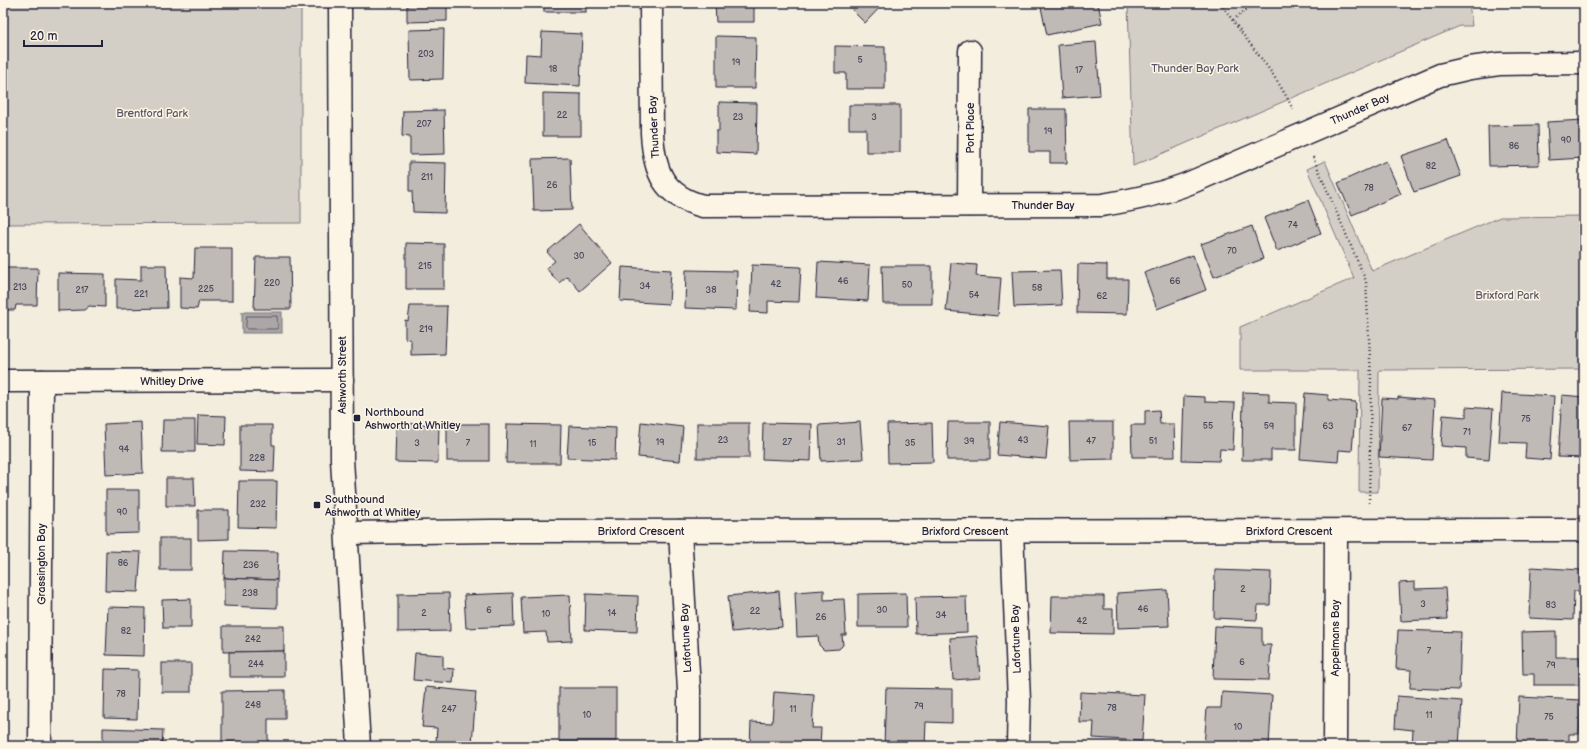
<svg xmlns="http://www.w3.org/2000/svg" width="1587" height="749" font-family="'Balsamiq Sans',sans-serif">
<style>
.green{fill:#d4cfc6;stroke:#7b7880}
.water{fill:#aca7a6;stroke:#75727b}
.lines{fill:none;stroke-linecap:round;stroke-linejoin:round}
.shore{stroke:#595766;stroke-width:1}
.building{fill:#bfbab6;stroke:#22223b}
.minor-casing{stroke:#22223b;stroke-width:25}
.path{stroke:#22223b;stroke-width:2.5;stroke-dasharray:1 3;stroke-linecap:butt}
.minor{stroke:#fcf5e5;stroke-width:22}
.poi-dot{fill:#22223b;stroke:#fcf5e5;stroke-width:1.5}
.labels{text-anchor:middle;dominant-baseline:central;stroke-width:3;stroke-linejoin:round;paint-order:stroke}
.number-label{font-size:9px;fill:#49485a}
.park-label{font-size:11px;fill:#575665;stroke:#fcf5e5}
.street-label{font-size:11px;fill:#22223b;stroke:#fcf5e5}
.poi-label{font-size:11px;fill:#22223b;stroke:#fcf5e5;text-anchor:start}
</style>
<rect width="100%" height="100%" fill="#f3edde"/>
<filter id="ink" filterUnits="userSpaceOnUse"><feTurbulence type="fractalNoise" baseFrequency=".025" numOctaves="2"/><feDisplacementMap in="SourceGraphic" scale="8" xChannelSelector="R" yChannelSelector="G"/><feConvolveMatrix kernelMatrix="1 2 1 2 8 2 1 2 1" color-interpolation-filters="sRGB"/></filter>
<g filter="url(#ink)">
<g class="green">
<polygon points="3,3 301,3 301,223 3,224"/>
<polygon points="1128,3 1469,3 1472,26 1460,26 1133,166"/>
<polygon points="1325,161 1372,271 1500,217 1584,216 1584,369 1379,370 1378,492 1359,492 1360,370 1240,370 1240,327 1354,278 1307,169"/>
</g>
<rect class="water" x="242" y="312" width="40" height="21"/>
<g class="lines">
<polygon class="shore" points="247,316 277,316 278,328 276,329 247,329 246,327"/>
</g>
<g class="building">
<polygon points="407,3 447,3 447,21 407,22"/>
<rect x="544" y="3" width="42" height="9"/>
<polygon points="715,3 754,3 754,22 716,22"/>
<polygon points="845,3 884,3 865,23"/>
<polygon points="1040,3 1098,3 1102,23 1047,35"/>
<polygon points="444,29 443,79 410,80 409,30"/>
<polygon points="542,32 582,34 580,86 525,83 526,54 541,55"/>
<polygon points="716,36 756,37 755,88 716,88"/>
<polygon points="1096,42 1100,95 1062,98 1058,45"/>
<polygon points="835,46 885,47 885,89 846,89 846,73 835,73"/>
<polygon points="543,93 581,94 581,136 543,136"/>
<polygon points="719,102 757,103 756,154 716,152 716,131 719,131"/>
<polygon points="849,105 900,105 900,152 866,152 866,129 849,129"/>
<polygon points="1029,109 1066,109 1067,163 1050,163 1050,152 1029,152"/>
<polygon points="444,110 445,154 410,155 410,137 402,136 403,111"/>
<polygon points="1584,120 1584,158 1549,160 1547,122"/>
<polygon points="1538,125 1539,165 1489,166 1488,126"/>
<polygon points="1448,140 1461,176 1414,192 1401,156"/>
<polygon points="570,158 572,210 534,211 532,159"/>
<polygon points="1386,161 1401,194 1352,215 1338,183"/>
<polygon points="409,162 446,163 445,213 413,212 412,191 409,191"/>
<polygon points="1308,200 1321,233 1277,251 1264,218"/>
<polygon points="579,224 612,263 580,291 567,276 559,283 546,268 555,261 547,252"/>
<polygon points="1252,226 1263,259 1214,277 1201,244"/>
<polygon points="406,243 444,244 444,289 406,289"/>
<polygon points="195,248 232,248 232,301 199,301 197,309 180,308 180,277 194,278"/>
<polygon points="1193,255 1206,290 1157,309 1144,273"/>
<polygon points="256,257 290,257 291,309 254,309"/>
<polygon points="818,262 870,265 868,301 816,298"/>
<polygon points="951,263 977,265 976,276 1001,278 998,316 946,311"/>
<polygon points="1078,264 1107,265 1107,279 1128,279 1127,314 1077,313"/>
<polygon points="141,265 166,265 167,308 116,309 116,279 141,280"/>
<polygon points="752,265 801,267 799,302 768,301 768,313 750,312"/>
<polygon points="882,266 932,266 932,304 883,304"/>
<polygon points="622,267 671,270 669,304 620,301"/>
<polygon points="3,268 38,268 37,305 16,305 15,310 3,310"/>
<polygon points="686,270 737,271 736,310 685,308"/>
<polygon points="1060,270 1062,305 1014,307 1012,271"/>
<polygon points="58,273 105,274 105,307 89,306 84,310 58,311"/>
<polygon points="410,306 447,306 445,354 411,355 411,340 405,338 405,320 408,321"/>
<polygon points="1243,392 1269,393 1269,402 1296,403 1296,450 1271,450 1271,460 1242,460"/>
<polygon points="1305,393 1328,395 1328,400 1356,402 1352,451 1339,450 1338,462 1300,459"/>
<polygon points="1502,393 1554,396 1550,460 1525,458 1526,443 1499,442"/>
<polygon points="1562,395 1584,397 1584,458 1558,457"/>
<polygon points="1184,396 1205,397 1205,402 1235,403 1233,450 1220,449 1219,461 1182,460"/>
<polygon points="1398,397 1435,400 1432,460 1379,457 1382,398 1398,399"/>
<polygon points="1466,407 1493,409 1489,460 1466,458 1466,448 1441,446 1443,415 1466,417"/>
<polygon points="1159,410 1160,424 1174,424 1175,457 1132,457 1131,425 1145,425 1145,411"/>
<polygon points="198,415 226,416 225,445 197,444"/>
<polygon points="163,420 195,420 195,452 162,452"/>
<polygon points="141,422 143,473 106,475 104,424"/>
<polygon points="641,422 683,427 680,461 638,457"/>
<polygon points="860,422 863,459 821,461 819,425"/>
<polygon points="948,422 990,422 990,460 947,460"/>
<polygon points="1000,422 1049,426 1046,459 997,455"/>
<polygon points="1069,422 1113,422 1113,459 1070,460"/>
<polygon points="396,423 439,425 438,463 395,462"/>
<rect x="697" y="423" width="52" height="35"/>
<polygon points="763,423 812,424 811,461 762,459"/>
<polygon points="932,423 933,462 888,463 887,424"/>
<rect x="447" y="424" width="42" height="37"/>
<polygon points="507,424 561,425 560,463 506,463"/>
<polygon points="240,425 272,425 272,445 275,445 274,472 240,471"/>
<polygon points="569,426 616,428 615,460 567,458"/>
<polygon points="166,478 194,478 195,506 166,506"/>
<polygon points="239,481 277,481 276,528 238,527"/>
<polygon points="106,490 139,490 139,533 106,534"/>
<polygon points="198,510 229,510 229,539 198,540"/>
<rect x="160" y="538" width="31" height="32"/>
<polygon points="106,551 141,552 138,592 105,591"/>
<polygon points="225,551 278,552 277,580 224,578"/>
<polygon points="1531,567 1581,570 1580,591 1574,591 1573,620 1529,618"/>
<polygon points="1215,570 1271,572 1270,605 1258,605 1257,620 1214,618"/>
<polygon points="224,578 277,580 277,608 224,606"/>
<polygon points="1415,582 1415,589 1445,588 1447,619 1401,621 1399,583"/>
<polygon points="824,590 824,600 844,599 846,635 842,635 843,645 839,649 824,650 819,645 818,636 797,637 795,592"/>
<polygon points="1167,590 1169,626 1118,628 1117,593"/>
<polygon points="779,591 782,627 732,632 728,596"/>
<polygon points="449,593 450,631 398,632 398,594"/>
<polygon points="513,593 514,626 466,628 464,595"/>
<polygon points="906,593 907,627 858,627 858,594"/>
<polygon points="586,594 638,596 637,632 585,630"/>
<polygon points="570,595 572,641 547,642 546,632 523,633 521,597"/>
<polygon points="966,596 967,632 916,634 915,597"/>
<polygon points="1052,596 1104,596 1104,609 1113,609 1113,634 1051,633"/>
<polygon points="191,599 191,628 163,628 162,600"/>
<polygon points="108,607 145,608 144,656 106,655"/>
<polygon points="223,626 284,626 284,651 223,652"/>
<polygon points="1215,626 1262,628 1262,645 1271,645 1269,680 1213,679"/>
<polygon points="1398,630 1461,632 1459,690 1410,688 1411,670 1396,669"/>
<polygon points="1556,631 1556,657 1580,657 1580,685 1534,685 1534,674 1523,674 1522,632"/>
<polygon points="977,636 980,678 953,680 950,638"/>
<polygon points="284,651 284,677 229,677 229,652"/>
<polygon points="415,653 443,655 443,668 454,669 453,683 413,680"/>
<rect x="162" y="663" width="29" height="29"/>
<polygon points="105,669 138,670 137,719 104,718"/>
<polygon points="426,687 476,692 472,744 436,741 437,728 422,727"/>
<rect x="559" y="688" width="57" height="53"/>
<polygon points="886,688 952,689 952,723 926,722 925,746 884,746"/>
<polygon points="285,690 285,719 268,719 268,742 222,742 222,691"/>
<polygon points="774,692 814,695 812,728 821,728 820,746 750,746 751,722 772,723"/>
<polygon points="1080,692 1145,695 1142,741 1093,738 1094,722 1079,722"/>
<polygon points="1222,692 1272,695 1269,746 1204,746 1207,708 1221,708"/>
<polygon points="1397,696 1462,701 1459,746 1412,746 1413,730 1395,728"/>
<polygon points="1519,697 1581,700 1579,734 1569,734 1569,746 1517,746"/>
<polygon points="103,728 163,730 162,746 103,746"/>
</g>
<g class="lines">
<defs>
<g id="minor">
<polyline points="340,3 342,459 359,746"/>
<path d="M651,3l1,130c2,38 11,63 51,73l399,-1c31,-5 61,-11 90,-23l248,-107 30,-7 29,-4 85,-1"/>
<polyline points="969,205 970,51"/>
<polyline points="3,381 342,380"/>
<polyline points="680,531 689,690 689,746"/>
<polyline points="1012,531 1019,701 1018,746"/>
<polyline points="347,533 490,531 1584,530"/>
<polyline points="40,746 42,381"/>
<polyline points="1335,746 1336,531"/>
</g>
</defs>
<use href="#minor" class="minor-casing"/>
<g class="path">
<path d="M1221,3c23,37 55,68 73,109"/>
<polyline points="1233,20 1255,3"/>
<polyline points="1313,157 1366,281 1371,377 1369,505"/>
</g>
<use href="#minor" class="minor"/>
</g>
</g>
<g class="poi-dot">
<rect x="353" y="414" width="8" height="8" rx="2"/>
<rect x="313" y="501" width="8" height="8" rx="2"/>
</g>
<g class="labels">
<g class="number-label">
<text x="426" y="54">203</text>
<text x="860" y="60">5</text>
<text x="736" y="62">19</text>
<text x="553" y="69">18</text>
<text x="1079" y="70">17</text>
<text x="562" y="115">22</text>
<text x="738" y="117">23</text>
<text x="874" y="117">3</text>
<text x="424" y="124">207</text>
<text x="1048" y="131">19</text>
<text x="1566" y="140">90</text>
<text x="1514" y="146">86</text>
<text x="1431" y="166">82</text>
<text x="427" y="177">211</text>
<text x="552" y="185">26</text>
<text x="1369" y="188">78</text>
<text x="1293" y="225">74</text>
<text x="1232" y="251">70</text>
<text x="579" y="256">30</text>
<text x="425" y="266">215</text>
<text x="843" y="281">46</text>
<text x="1175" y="281">66</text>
<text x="272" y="283">220</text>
<text x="776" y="284">42</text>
<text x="907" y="285">50</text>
<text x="645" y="286">34</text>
<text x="20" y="287">213</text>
<text x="1037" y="288">58</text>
<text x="206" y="289">225</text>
<text x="82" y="290">217</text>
<text x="711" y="290">38</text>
<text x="141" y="294">221</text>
<text x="974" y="295">54</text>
<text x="1102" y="296">62</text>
<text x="426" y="329">219</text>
<text x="1526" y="419">75</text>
<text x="1208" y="426">55</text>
<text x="1269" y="426">59</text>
<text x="1328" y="426">63</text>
<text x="1407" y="428">67</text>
<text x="1467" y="432">71</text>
<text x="723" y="440">23</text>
<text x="1023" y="440">43</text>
<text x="969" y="441">39</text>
<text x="1091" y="441">47</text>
<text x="1153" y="441">51</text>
<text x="660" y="442">19</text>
<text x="787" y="442">27</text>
<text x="841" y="442">31</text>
<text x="417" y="443">3</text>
<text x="468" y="443">7</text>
<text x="592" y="443">15</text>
<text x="910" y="443">35</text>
<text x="533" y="444">11</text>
<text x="124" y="449">94</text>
<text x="257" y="458">228</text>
<text x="258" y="504">232</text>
<text x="122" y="512">90</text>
<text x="123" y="563">86</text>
<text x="251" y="565">236</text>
<text x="1243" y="589">2</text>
<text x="250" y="593">238</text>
<text x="1423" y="604">3</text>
<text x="1551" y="605">83</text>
<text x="1143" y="609">46</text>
<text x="489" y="610">6</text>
<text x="882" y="610">30</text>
<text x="755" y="611">22</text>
<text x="424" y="613">2</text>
<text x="612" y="613">14</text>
<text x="546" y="614">10</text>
<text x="941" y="615">34</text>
<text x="821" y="617">26</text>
<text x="1082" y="621">42</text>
<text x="126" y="631">82</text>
<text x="253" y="639">242</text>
<text x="1429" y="651">7</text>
<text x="1242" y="662">6</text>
<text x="256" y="664">244</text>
<text x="1551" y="665">79</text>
<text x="121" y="694">78</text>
<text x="253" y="705">248</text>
<text x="919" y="706">79</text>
<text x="1112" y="708">78</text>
<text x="449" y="709">247</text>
<text x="793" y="709">11</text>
<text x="587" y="715">10</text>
<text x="1429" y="715">11</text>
<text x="1549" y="717">75</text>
<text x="1238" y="727">10</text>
</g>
<g class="park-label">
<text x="1195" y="68">Thunder Bay Park</text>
<text x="152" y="113">Brentford Park</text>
<text x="1507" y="295">Brixford Park</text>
</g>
<g class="street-label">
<text transform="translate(1360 109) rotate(-24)">Thunder Bay</text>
<text transform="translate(654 127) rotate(-93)">Thunder Bay</text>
<text transform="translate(970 128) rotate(-90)">Port Place</text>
<text x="1043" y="205">Thunder Bay</text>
<text transform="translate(342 375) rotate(-90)">Ashworth Street</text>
<text x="172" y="381">Whitley Drive</text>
<text x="641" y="531">Brixford Crescent</text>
<text x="965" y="531">Brixford Crescent</text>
<text x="1289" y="531">Brixford Crescent</text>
<text transform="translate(41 564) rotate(-90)">Grassington Bay</text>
<text transform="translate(686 638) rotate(-93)">Lafortune Bay</text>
<text transform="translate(1335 638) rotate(-90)">Appelmans Bay</text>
<text transform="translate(1016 639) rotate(-92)">Lafortune Bay</text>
</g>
<g class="poi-label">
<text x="365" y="412">Northbound<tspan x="365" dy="13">Ashworth at Whitley</tspan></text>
<text x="325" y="499">Southbound<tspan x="325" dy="13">Ashworth at Whitley</tspan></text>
</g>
</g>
<rect width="1587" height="749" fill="none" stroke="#fcf5e5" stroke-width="16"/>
<rect x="8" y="8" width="1571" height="733" fill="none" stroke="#22223b" stroke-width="1.5" filter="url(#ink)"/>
<path d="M24 40v6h78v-6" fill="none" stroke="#22223b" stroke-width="2"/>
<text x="30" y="40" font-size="12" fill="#22223b" stroke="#fcf5e5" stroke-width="3" paint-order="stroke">20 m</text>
</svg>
